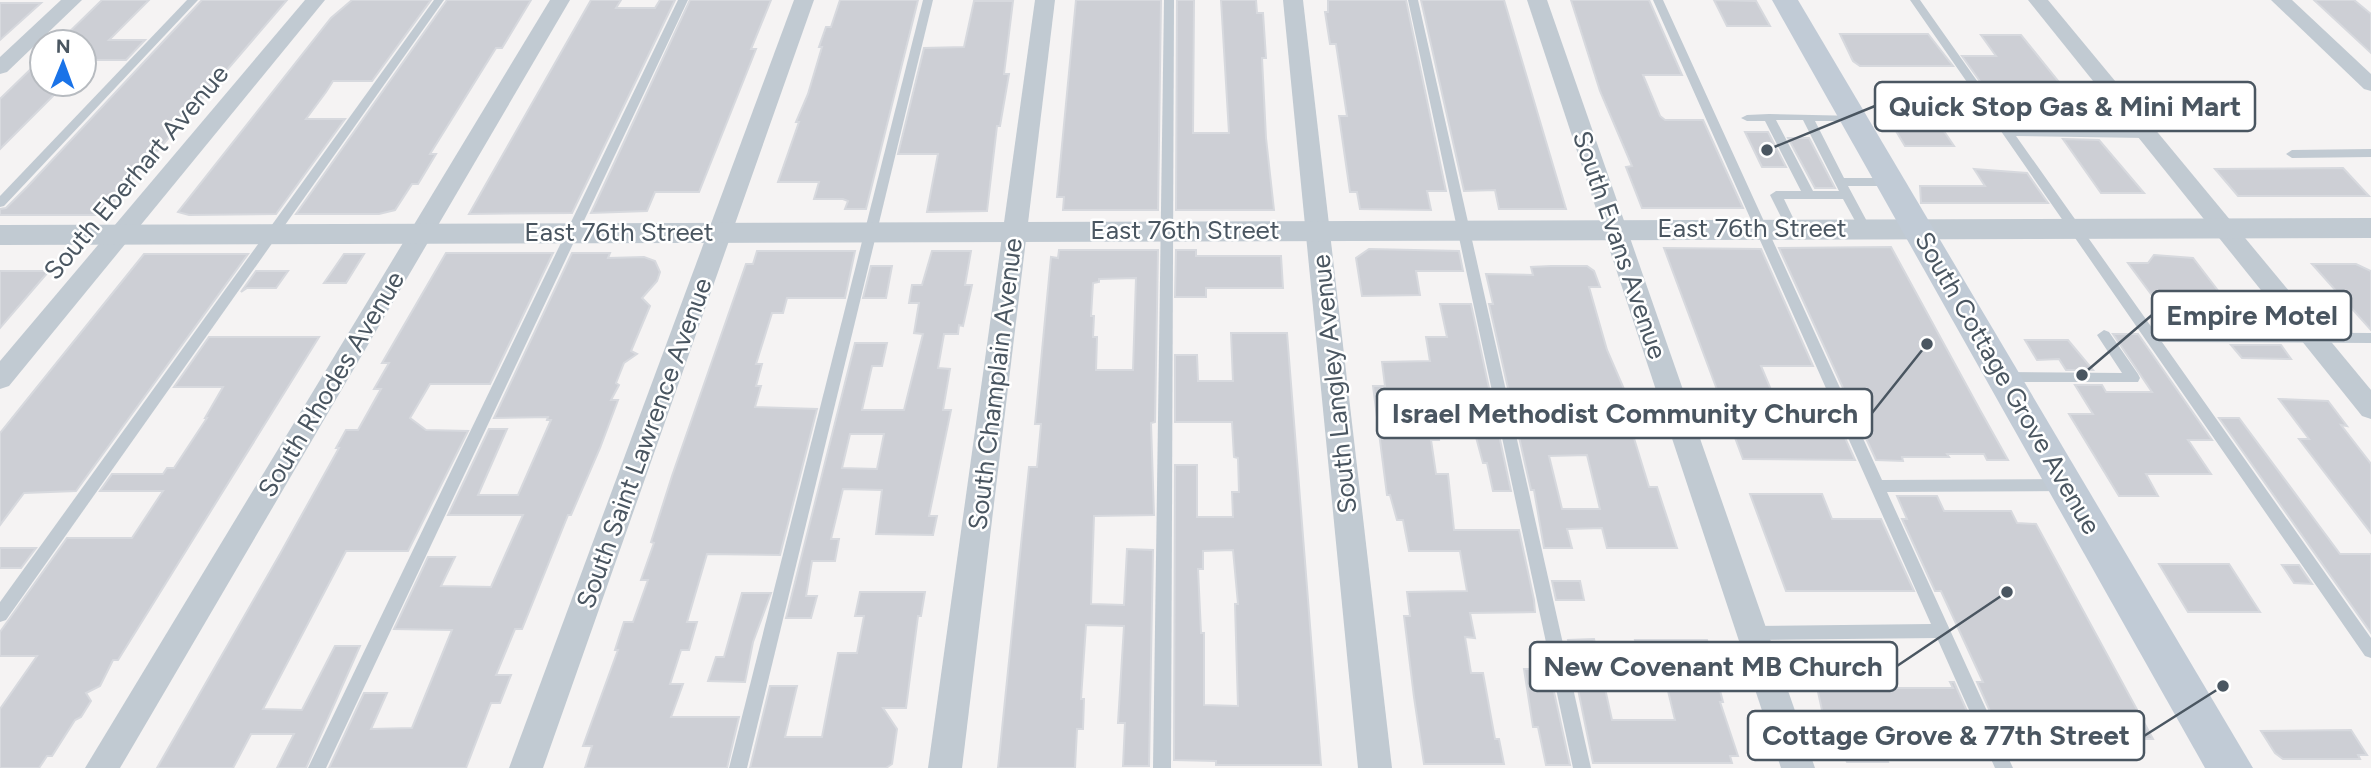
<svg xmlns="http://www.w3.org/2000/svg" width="2371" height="768" font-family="Figtree,sans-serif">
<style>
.building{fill:#cdcfd5;stroke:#d7d9de;stroke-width:2;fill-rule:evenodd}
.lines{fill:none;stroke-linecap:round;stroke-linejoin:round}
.service{fill:#c1cad2;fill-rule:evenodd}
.minor{fill:#c1cad2;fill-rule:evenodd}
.tertiary{fill:#c1cad2;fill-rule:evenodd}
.secondary{fill:#c1cbd6;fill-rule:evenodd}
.labels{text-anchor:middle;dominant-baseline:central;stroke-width:5;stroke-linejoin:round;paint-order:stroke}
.street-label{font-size:26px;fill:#4a5661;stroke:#fff}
.leader{fill:none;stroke:#4a5661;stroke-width:2.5}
.callout-dot{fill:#4a5661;stroke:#fff;stroke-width:2.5}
.callout{fill:#fff;stroke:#4a5661;stroke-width:2.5}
.callout-label{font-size:28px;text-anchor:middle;font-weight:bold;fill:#4a5661}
</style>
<rect width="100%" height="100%" fill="#f5f3f3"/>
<g class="building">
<polygon points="102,0 149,0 109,40 145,40 126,60 89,60 84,65 84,42 59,42"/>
<polygon points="202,0 287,0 105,212 96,215 0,215 0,209 6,208 27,187"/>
<polygon points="352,0 431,0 372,81 333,81 326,92 306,119 345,119 276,214 189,215 178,212 331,18"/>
<polygon points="447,0 531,0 502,48 496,48 430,154 436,154 418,184 412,184 395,210 379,214 296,214"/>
<polygon points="591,0 621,0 616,8 655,8 660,0 675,0 572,213 469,214"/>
<polygon points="690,0 771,0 751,49 756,49 699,192 655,192 647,211 591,213"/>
<polygon points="840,0 918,0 866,209 845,209 848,201 843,199 814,199 819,182 778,182 799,122 796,122 808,94 822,47 819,47 826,27 831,27"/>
<polygon points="1076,0 1161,0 1158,210 1063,210 1064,197 1057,197"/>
<polygon points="1177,0 1194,0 1193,133 1229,133 1221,0 1256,0 1257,13 1263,13 1266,58 1262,58 1266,138 1274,210 1176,210"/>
<polygon points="1328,0 1406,0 1446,191 1427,191 1431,210 1360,209 1357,192 1350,192 1339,116 1347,116 1336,44 1330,44 1325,12 1328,12"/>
<polygon points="1421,0 1504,0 1566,209 1499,209 1495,190 1464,191"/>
<polygon points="1571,0 1649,0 1682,75 1643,75 1660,116 1665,120 1703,120 1743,208 1642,208 1626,167 1632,166 1600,91"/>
<polygon points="1714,0 1756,1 1770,26 1727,26"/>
<polygon points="2314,0 2354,0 2371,14 2371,53"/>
<polygon points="974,1 1013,1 1004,74 1009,74 1000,126 997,126 987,211 927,212 938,154 898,154 924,48 964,47"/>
<polygon points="0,3 41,3 0,40"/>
<polygon points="1840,34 1928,34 1953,66 1860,66 1853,61"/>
<polygon points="1981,35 2021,35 2075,102 2071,102 2090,128 2012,126 1962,56 1996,56"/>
<polygon points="42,58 42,85 64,85 0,149 0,99"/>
<polygon points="1890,121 1937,121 1954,146 1905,146"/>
<polygon points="1745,132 1768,132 1786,167 1762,167"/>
<polygon points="1788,138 1809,138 1835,188 1815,188"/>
<polygon points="2063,139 2099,140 2144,193 2101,193"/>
<polygon points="2343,168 2369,196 2238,196 2215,169"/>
<polygon points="1974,169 2027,173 2048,203 1921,203 1920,186 1985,186"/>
<polygon points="1891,247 1980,410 2008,460 1987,460 1984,454 1947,454 1949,457 1902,457 1903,461 1876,460 1779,248"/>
<polygon points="1664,248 1761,249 1813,366 1761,366 1782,416 1785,420 1837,420 1855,460 1743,459"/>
<polygon points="1369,249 1459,251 1463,271 1416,271 1420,295 1362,296 1356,258"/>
<path d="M1059,250h99l-3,172 -4,1 3,92 -60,1 -3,88 33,1 3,-56 26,1 -4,216h-26l2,-43h-7l6,-97 -38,-1 -5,74h3l-1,30h-6l-2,39h-77l31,-301h8l4,-43h-6l16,-167 7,1zM1136,278l-3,92h-37l1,-33h-4l1,-21h-3l2,-33 6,-1v-3z"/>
<polygon points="1176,250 1196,250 1196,256 1281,256 1283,288 1206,288 1206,297 1175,297"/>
<polygon points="757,251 855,251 845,298 787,298 783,313 772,313 756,364 762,364 756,386 761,386 755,407 817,409 780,555 707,554 687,622 697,622 689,650 681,650 670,684 683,684 671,717 739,717 727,768 585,768 592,746 583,746 618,650 615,650 624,622 633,622 648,580 641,580 654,543 651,542 672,476 746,264 753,264"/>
<path d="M932,251h39l-6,34h7l-9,41 -4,-1 -1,9h-14l-6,34 12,1 -7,41h8l-22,106h8l-4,19 -57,-1 6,-44 -39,-1 -12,50h8l-4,22h-23l-6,35h11l-6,22h-25l69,-275h32l-5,23h-10l-10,44h42l19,-76 -9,-1 5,-30h-10l3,-18h10zM850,434h34l-7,35 -35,-1z"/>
<polygon points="446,253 553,253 490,384 430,384 410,418 426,430 468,431 408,551 346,551 263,709 302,710 335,646 360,646 306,768 277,768 294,734 251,734 233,768 157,768 280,554 339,448 336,448 346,430 358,430 381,389 374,389 389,363 382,363"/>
<polygon points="572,253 610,253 608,258 644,257 655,261 660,272 657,281 642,298 650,306 631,351 637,354 624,363 616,383 619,385 611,400 618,400 600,448 571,515 568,515 522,629 515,629 496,675 511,675 500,703 491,703 466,768 329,768 364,693 387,693 371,729 412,728 452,630 394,629 428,557 455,557 441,586 491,587 523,515 448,515 489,429 507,429 478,495 518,495 551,420 547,420 548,417 494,418"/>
<polygon points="144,254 248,254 76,491 24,493 0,525 0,433"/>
<polygon points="344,254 364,254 346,283 324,283"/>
<polygon points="2154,255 2193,258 2239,318 2259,318 2269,330 2177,329 2128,263 2148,263"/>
<polygon points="2312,264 2356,264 2371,271 2371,330"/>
<polygon points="871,266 892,266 886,298 863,298"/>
<path d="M1551,266h36l7,5 6,16h-11l18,63 24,55 9,30h-7l16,52h8l20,61h-70l-5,-20 -35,1 5,19h-28l-10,-58h-3l-42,-186h4l-7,-30 47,1 -2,-8zM1587,455l13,54h-38l-13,-53z"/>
<polygon points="0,271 49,271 0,328"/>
<polygon points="256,271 288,271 276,288 247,288 241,292"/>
<polygon points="1440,304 1471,304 1511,491 1493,491 1487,463 1483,463 1473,426 1437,426 1439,440 1431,440 1436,474 1448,474 1454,530 1519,530 1534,600 1535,612 1470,613 1475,638 1465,637 1471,673 1483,673 1495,739 1499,739 1504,764 1424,764 1414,697 1404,616 1410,616 1407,592 1467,591 1460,551 1409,551 1403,520 1397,520 1390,495 1387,495 1373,386 1385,386 1382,362 1430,361 1426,337 1447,337"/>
<path d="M1231,333h56l34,432h-105v-4l-42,-1 1,-295h22v52h36l-1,-25h7l-1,-34 -4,-1 -2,-35h-57v-67h22l1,26h35zM1233,550l5,54h-3l3,102 -34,-1v-72h-3l-3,-64h5v-18z"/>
<polygon points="2113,334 2138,334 2212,440 2188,440 2211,474 2146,474 2158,496 2119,496 2069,414 2093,414 2075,385 2102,385 2106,392 2152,392"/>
<polygon points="209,337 319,337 118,660 113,660 100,686 86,693 91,701 81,717 75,720 52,756 47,756 39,768 0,768 0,709 37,656 0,656 0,632 67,538 132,538 163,491 100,491 112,474 163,474 167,468 174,468 207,418 205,418 223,387 174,387"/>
<polygon points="2025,340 2068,340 2093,370 2066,370 2059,359 2037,360"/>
<polygon points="2231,345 2281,345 2291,359 2242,358"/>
<polygon points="2279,399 2328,401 2347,426 2341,425 2371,464 2371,533 2299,439 2309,439"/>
<polygon points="2219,418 2239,418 2340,554 2371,554 2371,633"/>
<polygon points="1750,494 1822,494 1832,519 1881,519 1914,591 1786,591"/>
<polygon points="1897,496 1937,496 1944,511 2011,511 2017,523 2036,524 2153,739 2117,739 2124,753 2047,753 2039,736 2001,736 1977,682 1983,682 1941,591 1935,591 1902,519 1907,519"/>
<polygon points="0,548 36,548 21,568 0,568"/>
<polygon points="2159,564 2229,564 2260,612 2188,612"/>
<polygon points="2282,565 2299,565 2312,584 2294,583"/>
<polygon points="1552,581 1580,581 1584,600 1556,600"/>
<polygon points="860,592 925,592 921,616 918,616 906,708 883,708 897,729 892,764 886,768 750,768 770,686 797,686 785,737 822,737 838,653 857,653 864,616 855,616"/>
<polygon points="742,593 771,593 753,642 745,682 708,681 716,657 724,657"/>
<polygon points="1594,639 1612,720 1675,720 1663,670 1643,671 1635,640 1707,640 1723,702 1720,702 1738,756 1730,756 1732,763 1593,763 1568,640"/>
<polygon points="1524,669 1549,669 1570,765 1546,765 1538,727 1533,727"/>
<polygon points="1874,677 1878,688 1953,688 1950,682 1954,682 1987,756 1968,756 1964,747 1898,747 1902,757 1886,757 1888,762 1847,762 1829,724 1825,724 1815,678"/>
<polygon points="2351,730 2367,755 2358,755 2360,759 2283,759 2275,753 2261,731"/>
</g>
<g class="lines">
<g class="service">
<polygon points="187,0 198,0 4,206 0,207 0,196"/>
<polygon points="434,0 444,0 6,620 0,622 0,602"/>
<polygon points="678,0 688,0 326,768 308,768"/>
<polygon points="923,0 933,0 747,768 729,768"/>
<polygon points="1164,0 1174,0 1171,768 1153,768"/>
<polygon points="1408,0 1418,0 1591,768 1573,768"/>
<polygon points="1653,0 1663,0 1882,480 2065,479 2070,481 2072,485 2070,489 2065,491 1887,492 2013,768 1995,768 1937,638 1752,640 1746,638 1744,633 1746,628 1752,626 1931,624"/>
<polygon points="1910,0 1920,0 2011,129 2150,131 2152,134 2146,138 2016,136 2155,332 2371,333 2371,343 2162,342 2371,638 2371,658 2365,656"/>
<path d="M1769,114l89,2 2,2 -6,3h-39l29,57h48l6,4 -6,4h-44l22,41 -2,3h-8l-17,-31h-59l14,29 -2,3h-8l-18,-36 6,-4h25l-36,-70h-18l-6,-3 6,-3zM1776,120h27l36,71h-26z"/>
<polygon points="2371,149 2371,157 2292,158 2286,154 2292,150"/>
<polygon points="2104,330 2109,332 2138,374 2140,378 2138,382 2004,382 1997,377 2004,372 2122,373 2097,335"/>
</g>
<g class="minor">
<polygon points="61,0 82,0 7,72 0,74 0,57"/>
<polygon points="305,0 325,0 9,386 0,389 0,361"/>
<polygon points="550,0 570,0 120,768 85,768"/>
<polygon points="794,0 814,0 543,768 509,768"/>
<polygon points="1035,0 1055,0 962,768 928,768"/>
<polygon points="1283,0 1303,0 1392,768 1358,768"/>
<polygon points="1527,0 1547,0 1815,768 1781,768"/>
<polygon points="2028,0 2048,0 2371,390 2371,419 2362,416"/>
<polygon points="2271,0 2292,0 2371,74 2371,91 2364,89"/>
</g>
<polygon class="tertiary" points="2371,218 2371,238 0,245 0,225"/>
<polygon class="secondary" points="1772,0 1798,0 2253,768 2205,768"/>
</g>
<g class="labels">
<g class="street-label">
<text transform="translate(136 172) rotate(-50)">South Eberhart Avenue</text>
<text x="1752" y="228">East 76th Street</text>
<text x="1185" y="230">East 76th Street</text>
<text x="619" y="232">East 76th Street</text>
<text transform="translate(1620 245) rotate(71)">South Evans Avenue</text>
<text transform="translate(2008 383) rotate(60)">South Cottage Grove Avenue</text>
<text transform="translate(331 384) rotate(-59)">South Rhodes Avenue</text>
<text transform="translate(995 384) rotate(-83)">South Champlain Avenue</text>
<text transform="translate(1334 384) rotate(-96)">South Langley Avenue</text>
<text transform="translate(644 443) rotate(-70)">South Saint Lawrence Avenue</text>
</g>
</g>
<path class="leader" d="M1767 150L1875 106M2082 375L2152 315M1927 344L1872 413M2007 592L1897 666M2223 686L2144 736"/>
<g class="callout-dot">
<circle cx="1767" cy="150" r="7"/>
<circle cx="2082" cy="375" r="7"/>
<circle cx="1927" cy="344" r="7"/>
<circle cx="2007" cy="592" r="7"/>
<circle cx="2223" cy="686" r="7"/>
</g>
<g class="callout">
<rect x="1875" y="82" width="380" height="49" rx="7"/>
<rect x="2152" y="291" width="199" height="49" rx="7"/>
<rect x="1377" y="389" width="495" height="49" rx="7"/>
<rect x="1530" y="642" width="367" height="49" rx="7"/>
<rect x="1748" y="711" width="396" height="49" rx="7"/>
</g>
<g class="callout-label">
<text x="2065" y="116">Quick Stop Gas &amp; Mini Mart</text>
<text x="2252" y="325">Empire Motel</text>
<text x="1625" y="423">Israel Methodist Community Church</text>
<text x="1713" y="676">New Covenant MB Church</text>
<text x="1946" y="745">Cottage Grove &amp; 77th Street</text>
</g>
<g transform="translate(63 63) rotate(1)"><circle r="33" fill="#ffffff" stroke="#b7bbc0" stroke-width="2"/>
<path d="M0-5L12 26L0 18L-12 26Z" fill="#1a73e8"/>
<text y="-10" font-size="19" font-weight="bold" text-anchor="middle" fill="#4a5661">N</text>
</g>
</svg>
